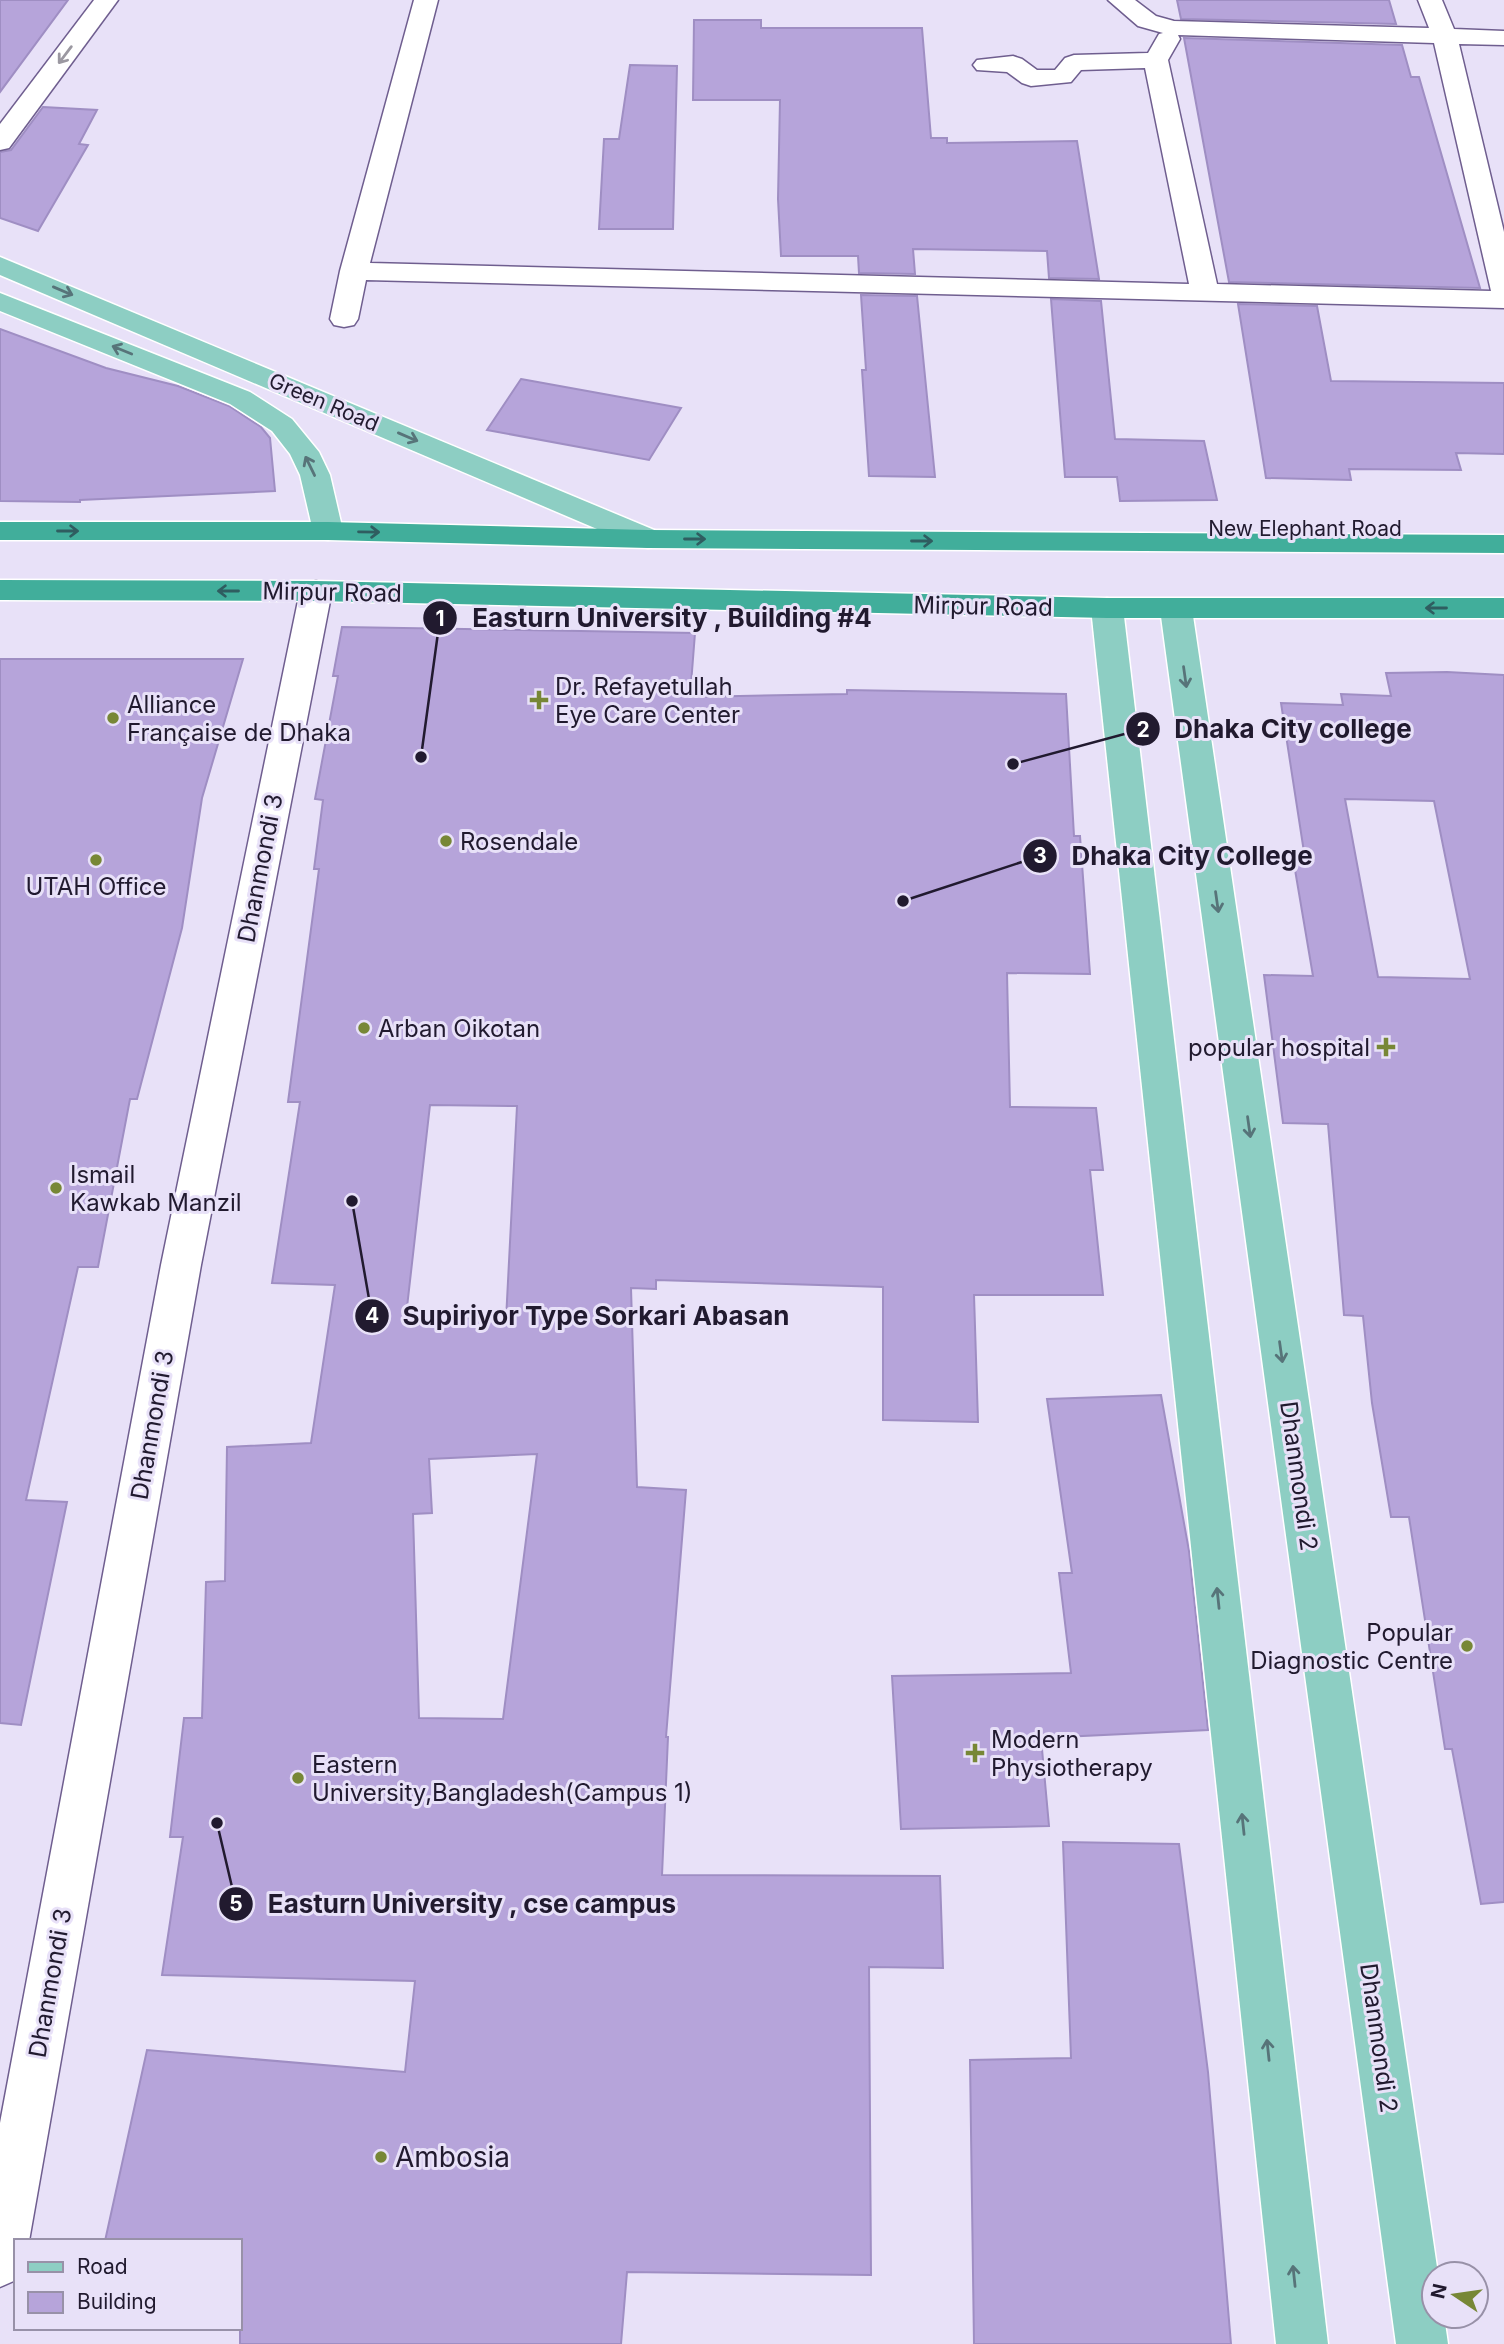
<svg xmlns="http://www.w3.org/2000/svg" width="1504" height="2344" font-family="Inter,sans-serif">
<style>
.building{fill:#b6a4da;stroke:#9f8ec3;stroke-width:2;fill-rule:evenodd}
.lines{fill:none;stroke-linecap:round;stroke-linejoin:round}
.minor-casing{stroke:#6f5e8f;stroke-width:3}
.major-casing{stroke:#fff;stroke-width:3}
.highway-casing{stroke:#fff;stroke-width:3}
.minor{fill:#fff;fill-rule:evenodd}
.major{fill:#8dcec3;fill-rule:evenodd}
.highway{fill:#41ae9b;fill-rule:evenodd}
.oneway{stroke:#9b98a1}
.oneway2{stroke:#577479}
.oneway3{stroke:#2f5d60}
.poi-dot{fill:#778736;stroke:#e8e1f8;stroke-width:2.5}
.labels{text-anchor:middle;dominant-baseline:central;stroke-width:6;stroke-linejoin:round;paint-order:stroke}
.far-street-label{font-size:21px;fill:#211a2f;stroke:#e8e1f8}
.street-label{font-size:24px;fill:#211a2f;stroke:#e8e1f8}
.poi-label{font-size:24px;fill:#211a2f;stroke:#e8e1f8;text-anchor:start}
.near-poi-label{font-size:28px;fill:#211a2f;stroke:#e8e1f8;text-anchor:start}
.leader{fill:none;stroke:#211a2f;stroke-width:2.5}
.callout-dot{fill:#211a2f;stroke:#e8e1f8;stroke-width:2.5}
.mark-label{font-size:21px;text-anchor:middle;font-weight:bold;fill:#fff}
.callout-label{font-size:26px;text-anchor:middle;font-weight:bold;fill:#211a2f;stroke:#e8e1f8;stroke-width:6;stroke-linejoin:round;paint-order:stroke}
</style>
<rect width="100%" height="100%" fill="#e8e1f8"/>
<g class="building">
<polygon points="0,0 68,0 0,92"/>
<polygon points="1177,0 1389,0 1396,24 1181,19"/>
<polygon points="694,20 761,20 761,28 922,28 931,138 947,138 947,143 1077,141 1099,279 1049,278 1047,251 913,249 915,274 859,273 858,256 781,256 778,199 780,100 693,100"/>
<polygon points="1184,38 1402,45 1411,77 1419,77 1480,288 1229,282"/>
<polygon points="630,65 677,66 673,229 599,229 604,139 619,139"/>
<polygon points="43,107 97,110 79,144 88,145 38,231 0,218 0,152 11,150"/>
<polygon points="861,295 917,296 935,477 869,476 862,370 866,370"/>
<polygon points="1051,299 1101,301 1115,439 1204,441 1217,500 1120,501 1117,477 1065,477"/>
<polygon points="1238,304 1317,306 1331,381 1504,383 1504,454 1456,453 1461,470 1349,469 1351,480 1266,478"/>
<polygon points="0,329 106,368 178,386 229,406 261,427 270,438 275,491 80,500 80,502 0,501"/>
<polygon points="521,379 681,408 649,460 487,430"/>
<path d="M342,627l353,6 -5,64 157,-3v-4l219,4 8,142h6l10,138 -83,-1 3,134 86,1 7,62h-13l13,125h-129l4,127 -95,-2v-133l-227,-7v9l-25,-1 6,199 49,3 -20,247h2l-6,138 278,1 3,92 -74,-1 2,308 -244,-3 -6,72h-381v-103h-135l42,-191 258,22 10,-91 -253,-6 21,-138h-13l14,-119h18l4,-136 19,-1 2,-134 84,-4 24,-158 -63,-2 28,-181h-12l31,-233h-5l9,-69 -8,-1 23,-123h-5zM430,1105l87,1 -11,214 -100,-4zM537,1454l-34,265 -84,-1 -6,-204 19,-1 -3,-54z"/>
<polygon points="0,659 243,659 202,798 182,928 137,1099 130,1099 98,1267 78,1267 26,1500 67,1502 21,1725 0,1723"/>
<path d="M1447,672l57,3v1227l-23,2 -29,-155h-7l-36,-232h-18l-19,-114 -9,-87 -19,-1 -16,-191 -45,-1 -19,-148 49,1 -21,-124h12l-23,-149 62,2 -2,-11 50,2 -5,-23zM1345,799l89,2 36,178 -92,-2z"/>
<polygon points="1161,1395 1189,1551 1208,1730 1041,1738 1049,1826 901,1829 892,1676 1071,1673 1059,1573 1072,1573 1047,1399"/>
<polygon points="1063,1842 1179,1844 1208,2072 1231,2344 974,2344 970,2060 1071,2058"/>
</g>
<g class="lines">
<defs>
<g id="minor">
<polygon points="94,0 118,0 9,148 0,150 0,124"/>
<path d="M414,0h24l-68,263 819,21 -44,-216 -64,2 -10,12 -40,4 -9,-3 -15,-11 -30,-2 -4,-5 4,-5 36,-4 9,3 15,11h18l10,-12 9,-3 74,-2 11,-19 4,-1 -25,-7 -30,-26h27l21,16 18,5 255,7 -11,-28h24l12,29 50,2v14l-45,-1 45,188v76l-1138,-28 -8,39 -4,6 -10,2 -10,-2 -4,-6 10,-48zM1178,35l256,8 57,248 -274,-7 -49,-224 12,-21z"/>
<polygon points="316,581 327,584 332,591 201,1265 29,2241 16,2241 16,2280 0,2287 0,2123 161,1265 300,591 305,584"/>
</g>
<g id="major">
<polygon points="0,257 659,532 663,539 659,546 648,548 637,546 0,275"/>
<polygon points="0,293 250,392 292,419 319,452 330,475 343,531 339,538 328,540 317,538 313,531 300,475 290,454 272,431 230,404 0,311"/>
<polygon points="1107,598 1118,601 1123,608 1328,2344 1276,2344 1091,608 1096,601"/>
<polygon points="1176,599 1187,602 1192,609 1438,2274 1434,2274 1434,2316 1444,2316 1448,2344 1396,2344 1160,609 1165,602"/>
</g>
<g id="highway">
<polygon points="0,522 328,522 648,530 1504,535 1504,553 648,548 328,540 0,540"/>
<polygon points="0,580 316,581 1107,598 1504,598 1504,618 1107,618 316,601 0,600"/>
</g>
</defs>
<use href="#minor" class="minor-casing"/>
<use href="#major" class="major-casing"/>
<use href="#highway" class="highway-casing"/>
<use href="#minor" class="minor"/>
<use href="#major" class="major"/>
<use href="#highway" class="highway"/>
</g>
<defs><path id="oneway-shaft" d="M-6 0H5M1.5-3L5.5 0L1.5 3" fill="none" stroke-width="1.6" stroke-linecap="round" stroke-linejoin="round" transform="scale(1.75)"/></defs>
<use class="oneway" href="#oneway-shaft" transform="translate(65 55) rotate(127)"/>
<g class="oneway2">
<use href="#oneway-shaft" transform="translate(63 291) rotate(23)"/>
<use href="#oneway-shaft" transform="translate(122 350) rotate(-158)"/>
<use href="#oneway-shaft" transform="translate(408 437) rotate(23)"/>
<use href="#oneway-shaft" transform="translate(310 466) rotate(-116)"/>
<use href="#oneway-shaft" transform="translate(1185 677) rotate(82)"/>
<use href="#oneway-shaft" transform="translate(1217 902) rotate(82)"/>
<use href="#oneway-shaft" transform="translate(1249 1127) rotate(82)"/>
<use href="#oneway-shaft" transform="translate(1281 1352) rotate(82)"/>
<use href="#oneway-shaft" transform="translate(1218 1598) rotate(-96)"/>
<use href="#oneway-shaft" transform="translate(1243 1824) rotate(-96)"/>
<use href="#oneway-shaft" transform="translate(1268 2050) rotate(-96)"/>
<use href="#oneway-shaft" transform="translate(1294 2276) rotate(-96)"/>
</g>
<g class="oneway3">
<use href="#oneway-shaft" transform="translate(68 531)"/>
<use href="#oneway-shaft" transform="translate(369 532) rotate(1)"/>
<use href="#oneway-shaft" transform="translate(695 539)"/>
<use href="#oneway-shaft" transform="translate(922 541)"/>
<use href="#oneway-shaft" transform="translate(228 591) rotate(-180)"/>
<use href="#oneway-shaft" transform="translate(1436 608) rotate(180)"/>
</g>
<g class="poi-dot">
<path d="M535.5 689.5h7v7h7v7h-7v7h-7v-7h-7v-7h7z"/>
<circle cx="113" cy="718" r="7"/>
<circle cx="446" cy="841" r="7"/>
<circle cx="96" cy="860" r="7"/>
<circle cx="364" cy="1028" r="7"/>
<path d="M1382.5 1036.5h7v7h7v7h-7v7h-7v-7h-7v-7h7z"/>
<circle cx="56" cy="1188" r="7"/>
<circle cx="1467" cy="1646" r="7"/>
<path d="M971.5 1742.5h7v7h7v7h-7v7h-7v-7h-7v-7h7z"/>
<circle cx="298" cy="1778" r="7"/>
<circle cx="381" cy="2157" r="7"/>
</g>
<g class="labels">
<g class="far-street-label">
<text transform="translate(324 402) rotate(23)">Green Road</text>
<text x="1305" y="528">New Elephant Road</text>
</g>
<g class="street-label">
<text transform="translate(332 592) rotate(1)">Mirpur Road</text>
<text transform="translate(983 606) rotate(1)">Mirpur Road</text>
<text transform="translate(260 868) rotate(-79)">Dhanmondi 3</text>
<text transform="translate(152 1425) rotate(-80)">Dhanmondi 3</text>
<text transform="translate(1299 1476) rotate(82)">Dhanmondi 2</text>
<text transform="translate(50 1983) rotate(-80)">Dhanmondi 3</text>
<text transform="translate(1379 2038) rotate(82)">Dhanmondi 2</text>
</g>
<g class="poi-label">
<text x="555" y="686">Dr. Refayetullah<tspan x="555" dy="28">Eye Care Center</tspan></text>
<text x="127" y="704">Alliance<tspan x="127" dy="28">Française de Dhaka</tspan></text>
<text x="460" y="841">Rosendale</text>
<text x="96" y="886" text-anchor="middle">UTAH Office</text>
<text x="378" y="1028">Arban Oikotan</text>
<text x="1370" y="1047" text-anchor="end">popular hospital</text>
<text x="70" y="1174">Ismail<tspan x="70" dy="28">Kawkab Manzil</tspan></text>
<text x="1453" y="1632" text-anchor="end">Popular<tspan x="1453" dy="28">Diagnostic Centre</tspan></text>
<text x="991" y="1739">Modern<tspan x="991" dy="28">Physiotherapy</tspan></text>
<text x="312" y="1764">Eastern<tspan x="312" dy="28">University,Bangladesh(Campus 1)</tspan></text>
</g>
<g class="near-poi-label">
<text x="395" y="2157">Ambosia</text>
</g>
</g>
<path class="leader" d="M421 757L440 618M1013 764L1143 729M903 901L1040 856M352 1201L372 1316M217 1823L236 1904"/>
<g class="callout-dot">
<circle cx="421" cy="757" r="7"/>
<circle cx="1013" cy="764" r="7"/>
<circle cx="903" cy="901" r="7"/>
<circle cx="352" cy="1201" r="7"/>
<circle cx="217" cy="1823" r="7"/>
<circle cx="440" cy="618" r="18"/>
<circle cx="1143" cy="729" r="18"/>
<circle cx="1040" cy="856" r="18"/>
<circle cx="372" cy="1316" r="18"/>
<circle cx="236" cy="1904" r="18"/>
</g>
<g class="mark-label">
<text x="440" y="626">1</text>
<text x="1143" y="737">2</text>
<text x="1040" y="863">3</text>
<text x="372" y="1323">4</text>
<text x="236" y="1911">5</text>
</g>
<g class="callout-label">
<text x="672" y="627">Easturn University , Building #4</text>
<text x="1293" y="738">Dhaka City college</text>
<text x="1192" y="865">Dhaka City College</text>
<text x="596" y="1325">Supiriyor Type Sorkari Abasan</text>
<text x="472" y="1913">Easturn University , cse campus</text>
</g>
<rect x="14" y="2239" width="228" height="91" fill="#e8e1f8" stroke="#9891a8" stroke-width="2"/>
<rect x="28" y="2262" width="35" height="10" fill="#8dcec3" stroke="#9891a8" stroke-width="2"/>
<text x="77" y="2274" font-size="21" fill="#211a2f">Road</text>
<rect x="28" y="2292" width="35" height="21" fill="#b6a4da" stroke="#9891a8" stroke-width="2"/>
<text x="77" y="2309" font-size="21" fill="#211a2f">Building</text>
<g transform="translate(1455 2295) rotate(283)"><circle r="33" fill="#e8e1f8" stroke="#9891a8" stroke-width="2"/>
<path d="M0-5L12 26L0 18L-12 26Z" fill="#778736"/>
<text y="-10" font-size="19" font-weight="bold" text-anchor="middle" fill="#211a2f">N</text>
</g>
</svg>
